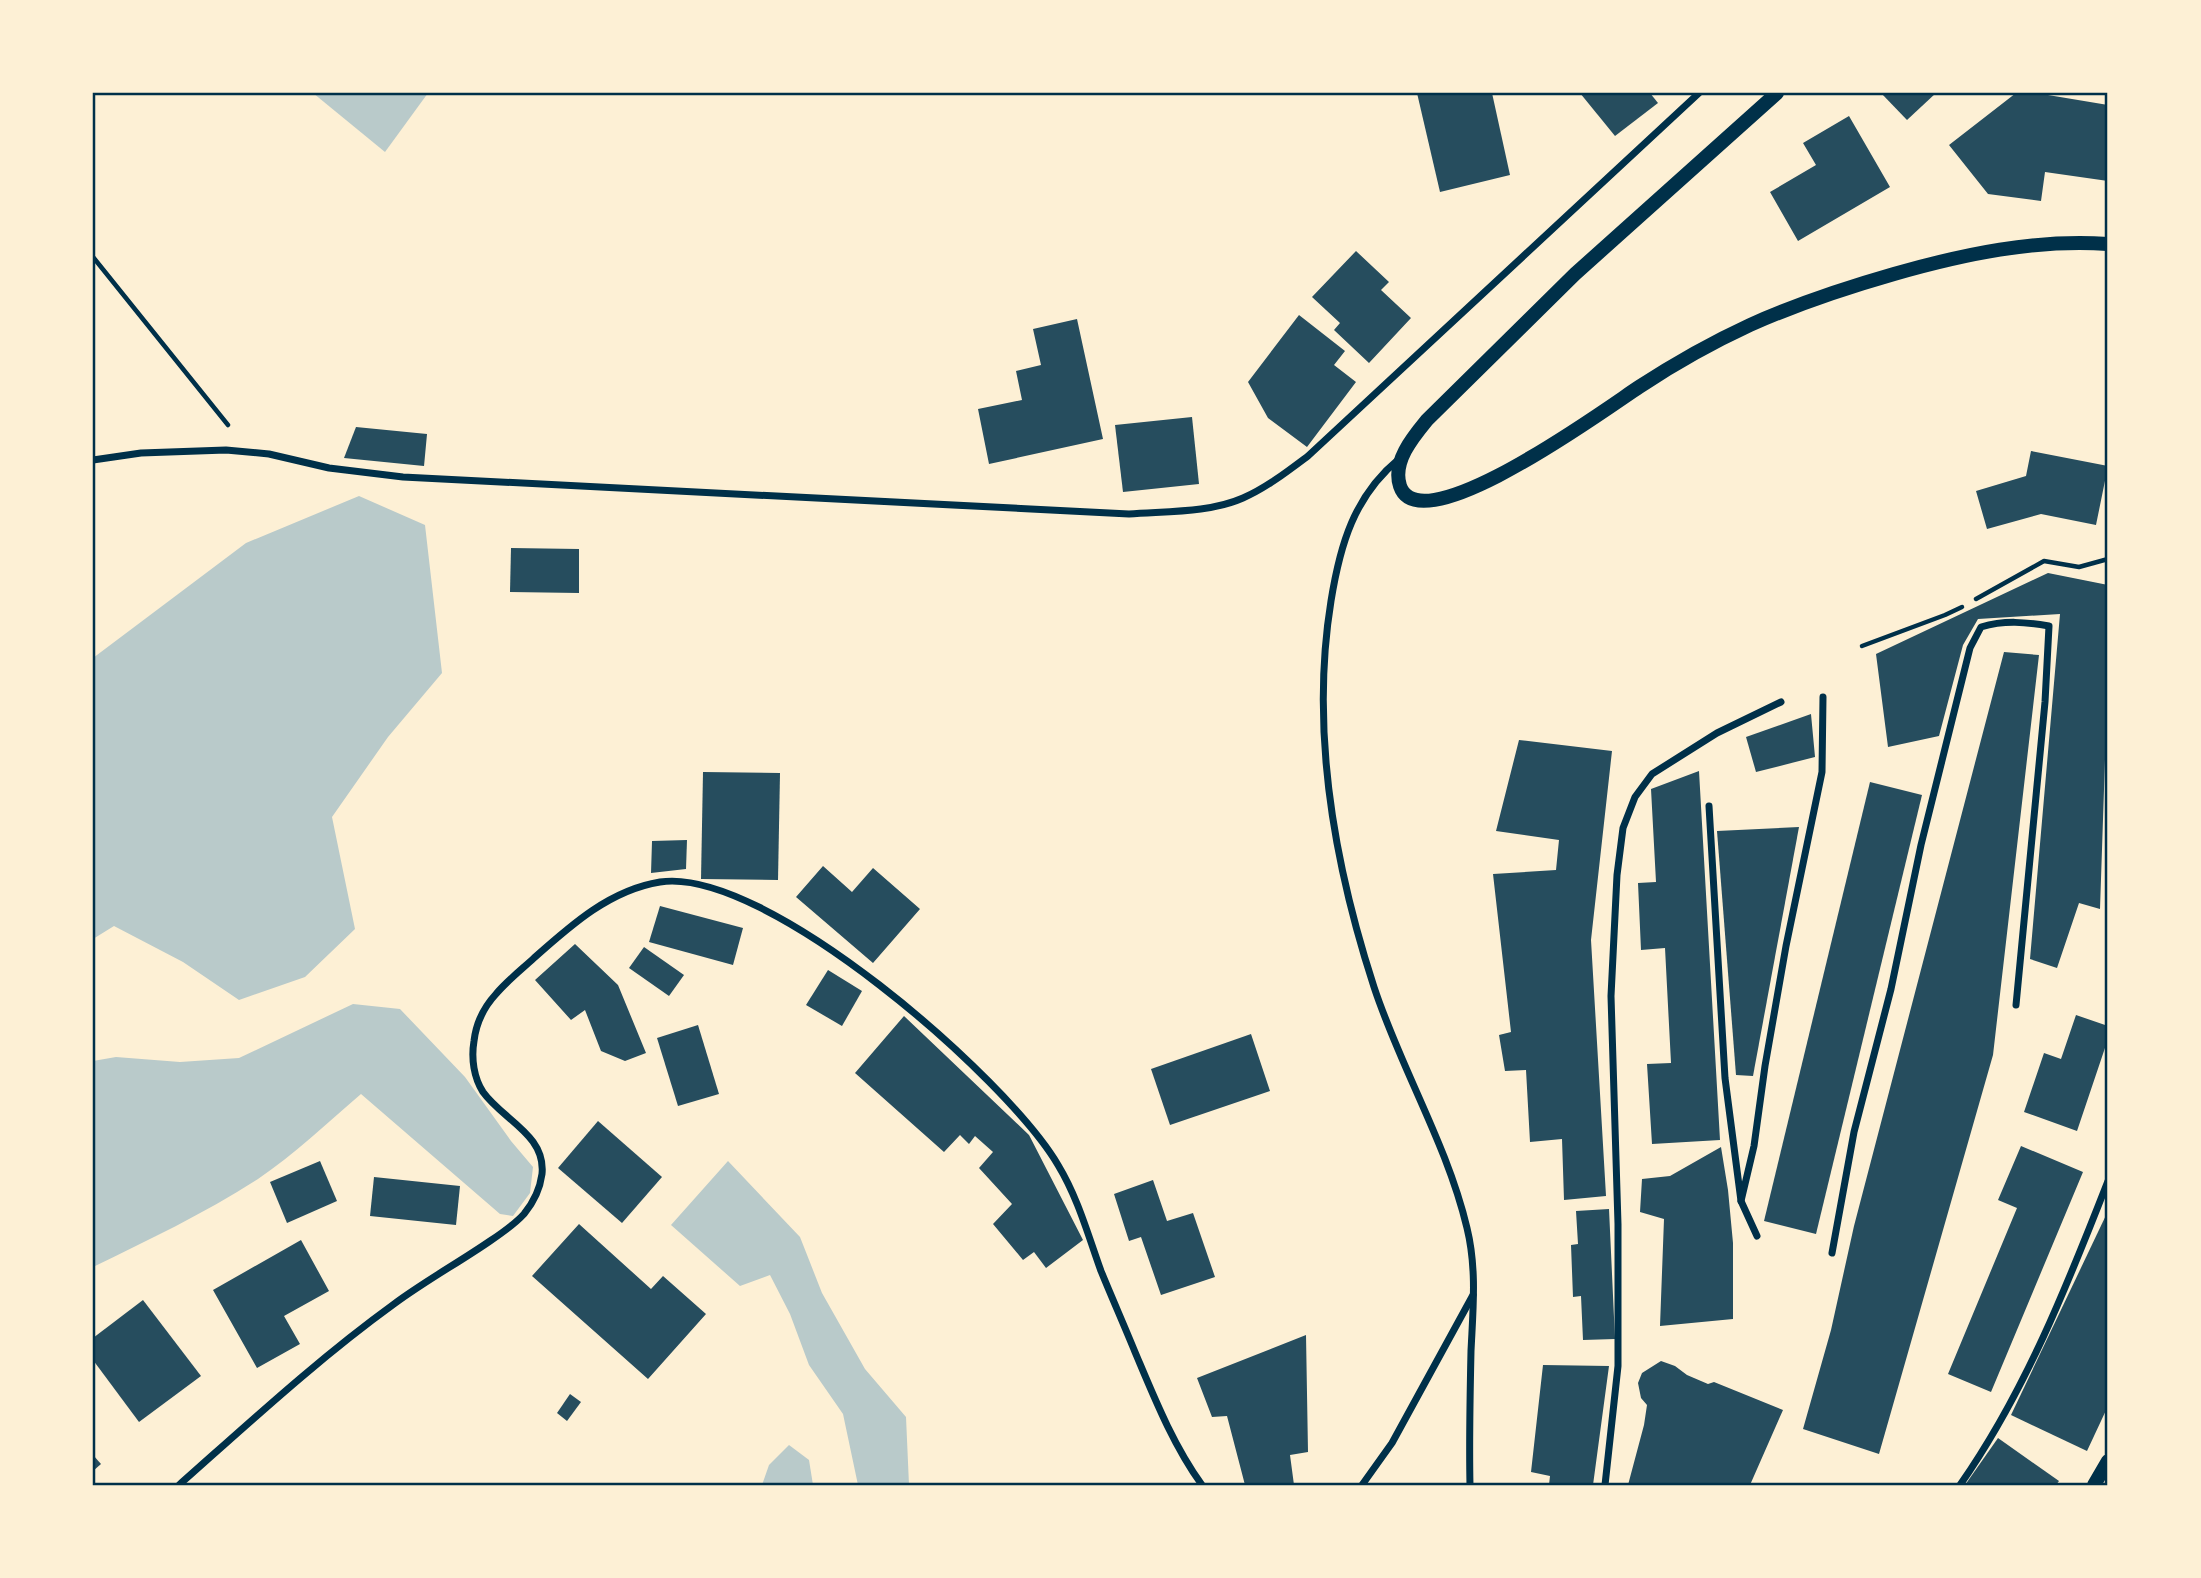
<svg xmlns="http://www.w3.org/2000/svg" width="2201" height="1578" font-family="'Alegreya Sans',sans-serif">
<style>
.green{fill:#b9caca}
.building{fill:#264d5e}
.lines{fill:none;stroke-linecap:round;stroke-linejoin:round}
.path{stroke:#003049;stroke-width:4.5}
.minor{stroke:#003049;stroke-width:7}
.secondary{stroke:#003049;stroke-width:14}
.neatline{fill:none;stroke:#003049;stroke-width:2.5}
</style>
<rect width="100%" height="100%" fill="#fdf0d5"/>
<g class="green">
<polygon points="313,93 428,93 385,152"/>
<polygon points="359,496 425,525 442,673 388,737 332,817 355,929 305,977 239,1000 183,962 114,926 93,939 93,658 246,543"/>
<path d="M353,1004l47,5 65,68 46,64 22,26 -3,26 -17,23 -13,-2 -139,-120c-34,29 -66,60 -103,85 -53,34 -109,61 -165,88v-206l23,-4 64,5 59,-4z"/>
<polygon points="728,1161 800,1237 822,1293 865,1369 906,1417 909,1485 858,1485 843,1414 809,1365 790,1314 770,1275 740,1286 671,1225"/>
<polygon points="789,1445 809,1460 813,1485 762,1485 769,1465"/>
</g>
<g class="building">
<polygon points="1417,93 1492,93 1510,175 1440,192"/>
<polygon points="1580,93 1650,93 1658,103 1615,136"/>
<polygon points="1881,93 1936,93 1907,120"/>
<polygon points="2016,93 2036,93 2108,105 2108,181 2045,172 2041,201 1988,194 1949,145"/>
<polygon points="1849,116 1890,187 1798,241 1770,192 1816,165 1803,143"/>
<polygon points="1356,251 1389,282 1381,290 1411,318 1369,363 1334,330 1340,323 1312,297"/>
<polygon points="1299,315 1345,351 1334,365 1356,382 1307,447 1268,418 1248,382"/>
<polygon points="1077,319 1103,439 989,464 978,409 1022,400 1016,371 1041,365 1033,329"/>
<polygon points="1192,417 1199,484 1123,492 1115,425"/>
<polygon points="356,427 427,434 424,466 344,458"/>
<polygon points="2031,451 2108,466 2096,525 2041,514 1987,529 1976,491 2026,476"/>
<polygon points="511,548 579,549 579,593 510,592"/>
<polygon points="2048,573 2108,585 2108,670 2100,909 2079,903 2057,968 2030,959 2060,614 1978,619 1963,645 1939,736 1888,747 1876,654"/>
<polygon points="2004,652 2039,655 1993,1055 1879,1454 1803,1429 1831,1330 1854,1226"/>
<polygon points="1811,714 1815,757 1756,772 1746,737"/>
<polygon points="1519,740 1612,751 1591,940 1606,1196 1564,1200 1562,1139 1530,1142 1526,1070 1505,1071 1499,1035 1511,1032 1493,874 1556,870 1559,840 1496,831"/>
<polygon points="1699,771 1720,1140 1652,1144 1647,1064 1671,1063 1665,948 1641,950 1638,883 1656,882 1651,789"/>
<polygon points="703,772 780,773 778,880 701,879"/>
<polygon points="1870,782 1922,795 1816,1234 1764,1221"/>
<polygon points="1799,827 1753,1076 1736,1075 1717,831"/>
<polygon points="687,840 686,869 651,873 652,841"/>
<polygon points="823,866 852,892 873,868 920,909 873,963 796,897"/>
<polygon points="660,906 743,928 733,965 649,942"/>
<polygon points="575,944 618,985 646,1053 625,1061 601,1051 585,1010 571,1020 535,980"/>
<polygon points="644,947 684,975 669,996 629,968"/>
<polygon points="828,970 862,991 842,1026 806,1005"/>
<polygon points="2076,1015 2108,1026 2108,1039 2077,1131 2024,1112 2044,1053 2061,1059"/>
<polygon points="904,1016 1029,1135 1083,1240 1046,1268 1034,1252 1023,1260 993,1224 1012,1204 979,1168 993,1152 975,1136 969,1144 960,1135 944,1152 855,1073"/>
<polygon points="698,1025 719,1094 678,1106 657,1038"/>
<polygon points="1251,1034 1270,1091 1170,1125 1151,1069"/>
<polygon points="598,1121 662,1177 622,1223 558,1168"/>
<polygon points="2021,1146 2083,1172 1991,1392 1948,1374 2017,1208 1998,1200"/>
<polygon points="1721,1147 1728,1190 1733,1243 1733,1319 1660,1326 1664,1219 1640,1212 1642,1179 1670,1176"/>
<polygon points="320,1161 337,1201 287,1223 270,1182"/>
<polygon points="374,1177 460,1186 456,1225 370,1216"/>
<polygon points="1153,1180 1167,1221 1193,1213 1215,1277 1161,1295 1141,1237 1129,1241 1114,1194"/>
<polygon points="1609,1209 1615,1339 1583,1340 1581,1296 1573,1297 1571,1245 1578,1244 1576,1211"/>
<polygon points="2108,1211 2108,1406 2087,1451 2011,1415"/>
<polygon points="579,1224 651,1289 663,1276 706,1314 648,1379 532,1276"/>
<polygon points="301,1240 329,1291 284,1316 300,1344 257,1368 213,1290"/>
<polygon points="143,1300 201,1376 139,1422 93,1360 93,1338"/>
<polygon points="1306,1335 1308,1452 1290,1455 1294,1485 1245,1485 1227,1416 1212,1417 1197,1378"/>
<polygon points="1661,1361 1675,1366 1687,1375 1708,1384 1714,1382 1783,1410 1750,1485 1628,1485 1644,1425 1647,1405 1641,1398 1638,1383 1642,1373"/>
<polygon points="1543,1365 1609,1366 1593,1485 1549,1485 1550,1476 1531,1472"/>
<polygon points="570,1394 581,1402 567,1421 557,1413"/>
<polygon points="1998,1438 2059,1481 2056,1485 1965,1485"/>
<polygon points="93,1455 101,1464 93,1471"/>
</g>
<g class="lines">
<g class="path">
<polyline points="93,257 228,425"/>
<polyline points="1976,599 2044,561 2079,567 2108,559"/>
<polyline points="1862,646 1945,615 1962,607"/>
</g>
<g class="minor">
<path d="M1399,459c-45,37 -59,86 -68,142 -21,129 3,263 43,386 27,82 73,157 93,241 10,41 6,81 4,123 -1,45 -2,90 -1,134"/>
<path d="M93,460l48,-7 85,-3 43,4 60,14 74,9 726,37c37,-3 80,-1 114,-16 23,-10 45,-27 65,-42l391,-363"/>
<polyline points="1709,806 1725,1078 1741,1201 1757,1236"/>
<polyline points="1741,1201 1754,1146 1765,1066 1786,946 1822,772 1823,697"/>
<path d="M1832,1253l22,-121 37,-143 30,-144 49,-197 11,-21c24,-7 44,-5 68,-1l-4,76 -29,303"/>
<path d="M179,1485c70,-62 139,-126 215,-181 31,-23 64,-41 96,-63 12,-8 24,-16 34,-27 9,-11 16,-25 18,-40 4,-39 -39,-54 -59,-82 -9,-14 -12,-33 -9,-51 2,-17 10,-34 22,-47 11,-13 25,-24 38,-36 37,-33 76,-68 126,-76 105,-16 347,196 398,283 20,33 30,70 43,106 11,27 23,54 34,81 19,45 38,93 67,133"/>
<polyline points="1362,1485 1392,1443 1473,1295"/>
<polyline points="1605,1485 1618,1366 1618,1224 1611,996 1617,875 1623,828 1635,797 1652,774 1717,733 1781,702"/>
<path d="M1960,1485c65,-93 107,-199 148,-304"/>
</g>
<g class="secondary">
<path d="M1777,93l-202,181 -148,146c-14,17 -35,42 -27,66 20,60 211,-81 239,-99 35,-23 72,-44 111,-62 47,-21 95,-37 144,-51 70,-20 141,-35 214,-30"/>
<polyline points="2094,1485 2108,1461"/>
</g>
</g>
<rect width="2201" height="1578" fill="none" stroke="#fdf0d5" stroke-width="189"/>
<rect x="94" y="94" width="2012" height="1390" class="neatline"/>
</svg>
